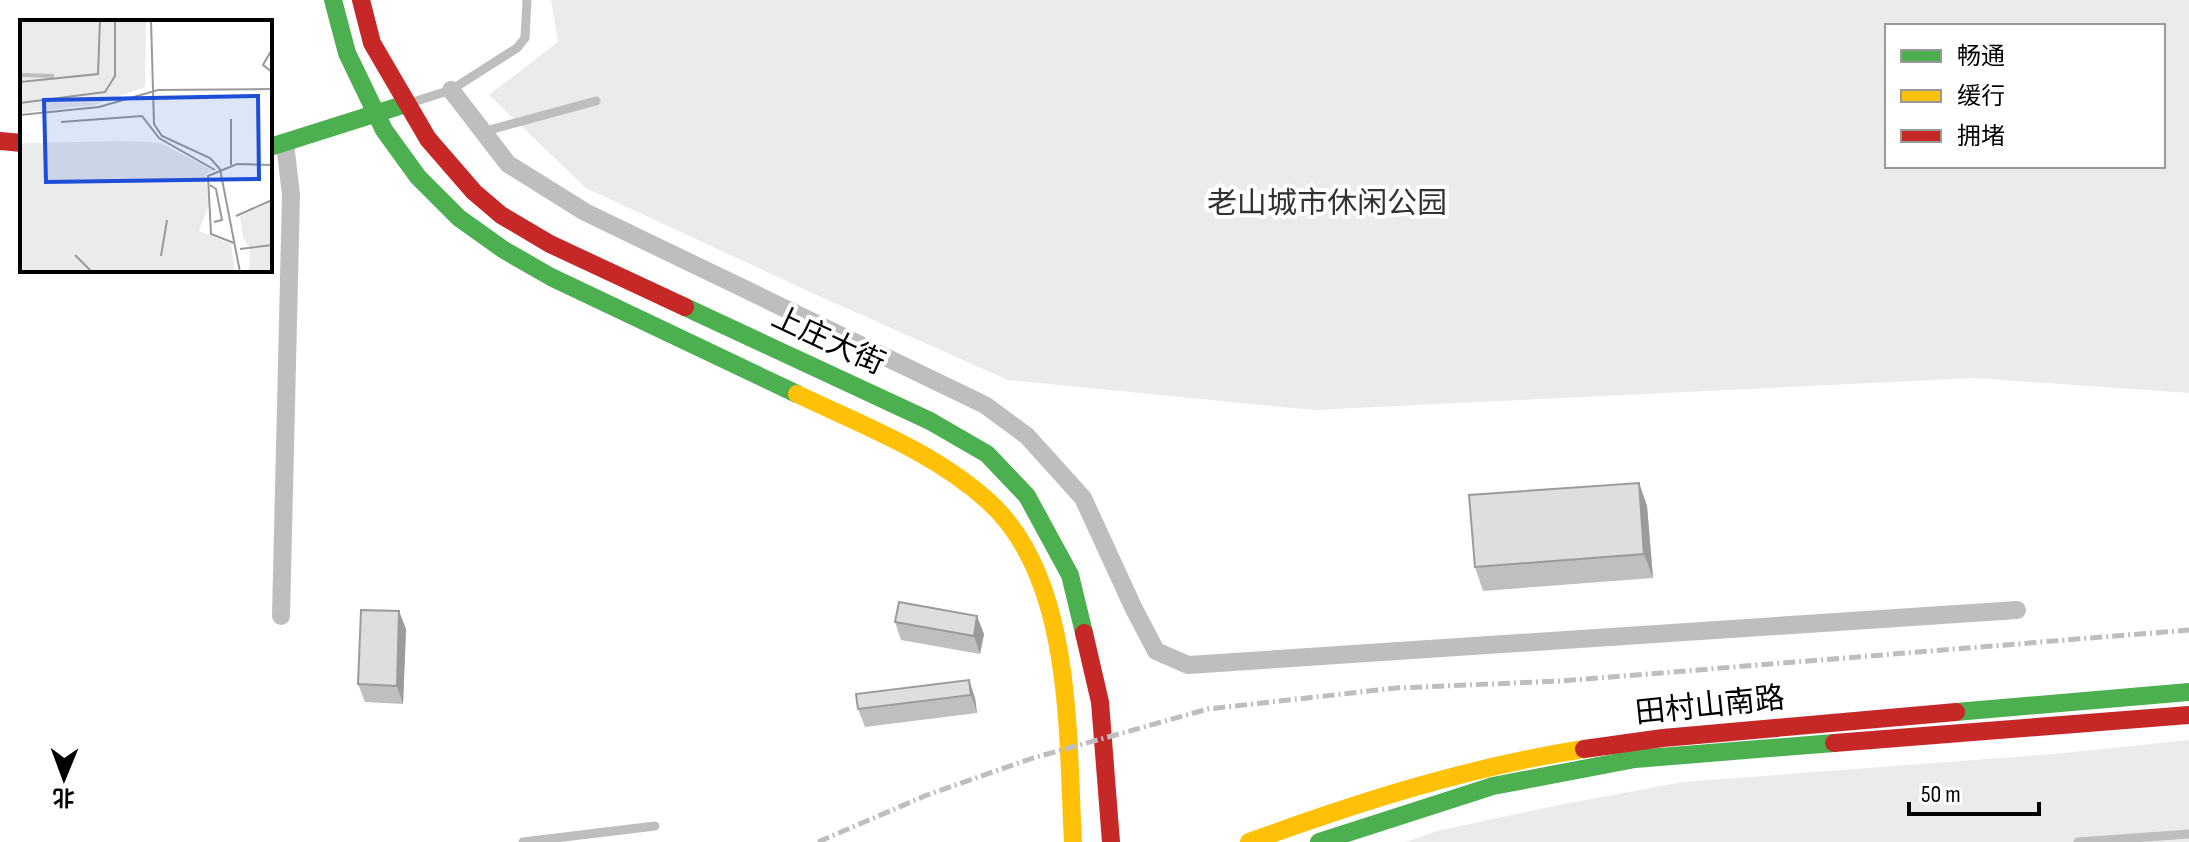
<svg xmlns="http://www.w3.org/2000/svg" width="2189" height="842" font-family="'Sofia Sans Condensed','Noto Sans SC',sans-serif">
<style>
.green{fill:#ebebeb;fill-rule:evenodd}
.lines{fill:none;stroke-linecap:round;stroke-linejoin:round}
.lane{stroke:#bebebe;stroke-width:9}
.street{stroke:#bebebe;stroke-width:18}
.fast{stroke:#4caf50;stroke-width:18}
.slow{stroke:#ffc107;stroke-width:18}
.jam{stroke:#c62828;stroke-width:18}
.rail{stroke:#bebebe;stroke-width:5;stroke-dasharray:12 4 2 4;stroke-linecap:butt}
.wall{fill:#bfbfbf}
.shaded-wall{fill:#9b9b9b}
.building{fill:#dedede;stroke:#9b9b9b;stroke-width:2}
.labels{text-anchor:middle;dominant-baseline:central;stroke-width:8;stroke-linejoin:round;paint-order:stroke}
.park-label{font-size:30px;fill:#313131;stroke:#fff}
.street-label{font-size:30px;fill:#000;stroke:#fff}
.inset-river{fill:none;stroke:#bdbdbd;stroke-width:4}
.inset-road{fill:none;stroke:#999;stroke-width:2}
.view{fill:#1d4ed8;fill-opacity:0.15;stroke:#1d4ed8;stroke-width:4}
.inset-edge{fill:none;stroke:#000;stroke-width:4}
</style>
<rect width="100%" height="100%" fill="#fff"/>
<g class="green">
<path d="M551,0h1638v393l-215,-15 -660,32 -306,-30 -200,-89 -222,-103 -97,-93 69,-53zM1887,26h276v140h-276z"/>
<polygon points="2189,740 2189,842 1406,842 1437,831 1559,805 1683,782 2053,754"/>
</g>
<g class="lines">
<g class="lane">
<polyline points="413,102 451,90 517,48 525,38 527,0"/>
<polyline points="482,132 596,101"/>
<polyline points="523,842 655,826"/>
<polyline points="2078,842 2189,834"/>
</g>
<g class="street">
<polyline points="451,90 508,164 585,212 985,405 1027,436 1083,498 1134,609 1156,651 1188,665 2017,610"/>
<polyline points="281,616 291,195 285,143"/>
</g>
<g class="fast">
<polyline points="333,0 347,53 384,130 418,177 459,218 504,250 551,277 797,394"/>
<polyline points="270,147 406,104"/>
<polyline points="685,307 930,421 987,454 1027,496 1070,575 1084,633"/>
<polyline points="1956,712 2189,692"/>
<polyline points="1319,842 1493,786 1635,759 1834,743"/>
</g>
<g class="slow">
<path d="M797,394c65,31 137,58 191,107 86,77 79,235 85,341"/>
<path d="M1249,842c110,-40 219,-75 335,-93"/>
</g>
<g class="jam">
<polyline points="361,0 372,43 428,139 474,192 501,215 550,244 685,307"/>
<polyline points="0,141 22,143"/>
<polyline points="1084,633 1100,702 1111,842"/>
<polyline points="1834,743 2189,715"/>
<polyline points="1584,749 1663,738 1956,712"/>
</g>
<polyline class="rail" points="818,842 927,795 1033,758 1208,709 1396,688 1562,681 2189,630"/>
</g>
<g class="wall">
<polygon points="1639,483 1647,506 1653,578 1483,591 1475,567"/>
<polygon points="895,622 984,634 980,654 901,640"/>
<polygon points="406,629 403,704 365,702 358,684"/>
<polygon points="969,680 975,698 977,713 865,727 858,709"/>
</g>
<g class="shaded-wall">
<polygon points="1639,483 1647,506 1653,578 1644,554"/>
<polygon points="399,611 406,629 403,704 397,686"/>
<polygon points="977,616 984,634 980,654 974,636"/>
<polygon points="969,680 975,698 977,713 971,695"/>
</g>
<g class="building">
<polygon points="1639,483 1644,554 1475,567 1469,495"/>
<polygon points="899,602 977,616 974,636 895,622"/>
<polygon points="361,610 399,611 397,686 358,684"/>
<polygon points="969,680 971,695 858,709 856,694"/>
</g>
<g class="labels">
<g class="park-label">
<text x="1327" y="204">老山城市休闲公园</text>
</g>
<g class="street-label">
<text transform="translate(828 341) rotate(25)">上庄大街</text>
<text transform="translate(1710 706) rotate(-6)">田村山南路</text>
</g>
</g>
<g transform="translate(20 20)">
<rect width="252" height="252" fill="#fff"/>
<path d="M0,0h126l-1,67 -51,18 -74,8zM110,121l30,2 52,27 -7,5 5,27 -11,29 32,13 4,28h-215v-129zM252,181v71h-23l1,-24 -7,-10 -3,-22z" fill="#ebebeb"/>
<path class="inset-river" d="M0,55l34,1"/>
<path class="inset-road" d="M131,0l3,104 8,12 48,22 10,11 20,103M251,2v29l-8,14 9,7M0,62l78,-8 2,-54M0,83l85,-11 10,-16v-56M0,95l79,-8 59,-17 114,-1M211,99v46M41,102l81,-6 17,22 56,32M190,165l6,4 6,31 -8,2M216,196l36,-16M214,223l-23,-9 -3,-58 29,-12 35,1M220,229l32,-4M55,235l17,17M141,236l6,-36"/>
<path class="view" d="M238,76l1,83 -213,3 -2,-82z"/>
<rect width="252" height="252" class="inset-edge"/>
</g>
<rect x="1885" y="24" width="280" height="144" fill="#ffffff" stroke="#999999" stroke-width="2"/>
<rect x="1901" y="50" width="40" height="12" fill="#4caf50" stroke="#999999" stroke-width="2"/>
<text x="1957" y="64" font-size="24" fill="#000000">畅通</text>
<rect x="1901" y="90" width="40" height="12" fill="#ffc107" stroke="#999999" stroke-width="2"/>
<text x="1957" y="104" font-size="24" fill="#000000">缓行</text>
<rect x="1901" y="130" width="40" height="12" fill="#c62828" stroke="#999999" stroke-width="2"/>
<text x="1957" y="144" font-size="24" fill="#000000">拥堵</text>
<g transform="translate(64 778) rotate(181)" stroke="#ffffff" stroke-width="6" paint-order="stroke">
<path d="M0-6L14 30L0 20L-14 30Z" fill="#000000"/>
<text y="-12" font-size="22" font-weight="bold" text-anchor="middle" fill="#000000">北</text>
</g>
<path d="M1909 802v12h130v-12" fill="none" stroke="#000000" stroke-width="4"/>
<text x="1921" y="802" font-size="24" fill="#000000" stroke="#ffffff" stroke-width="6" paint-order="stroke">50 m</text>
</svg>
